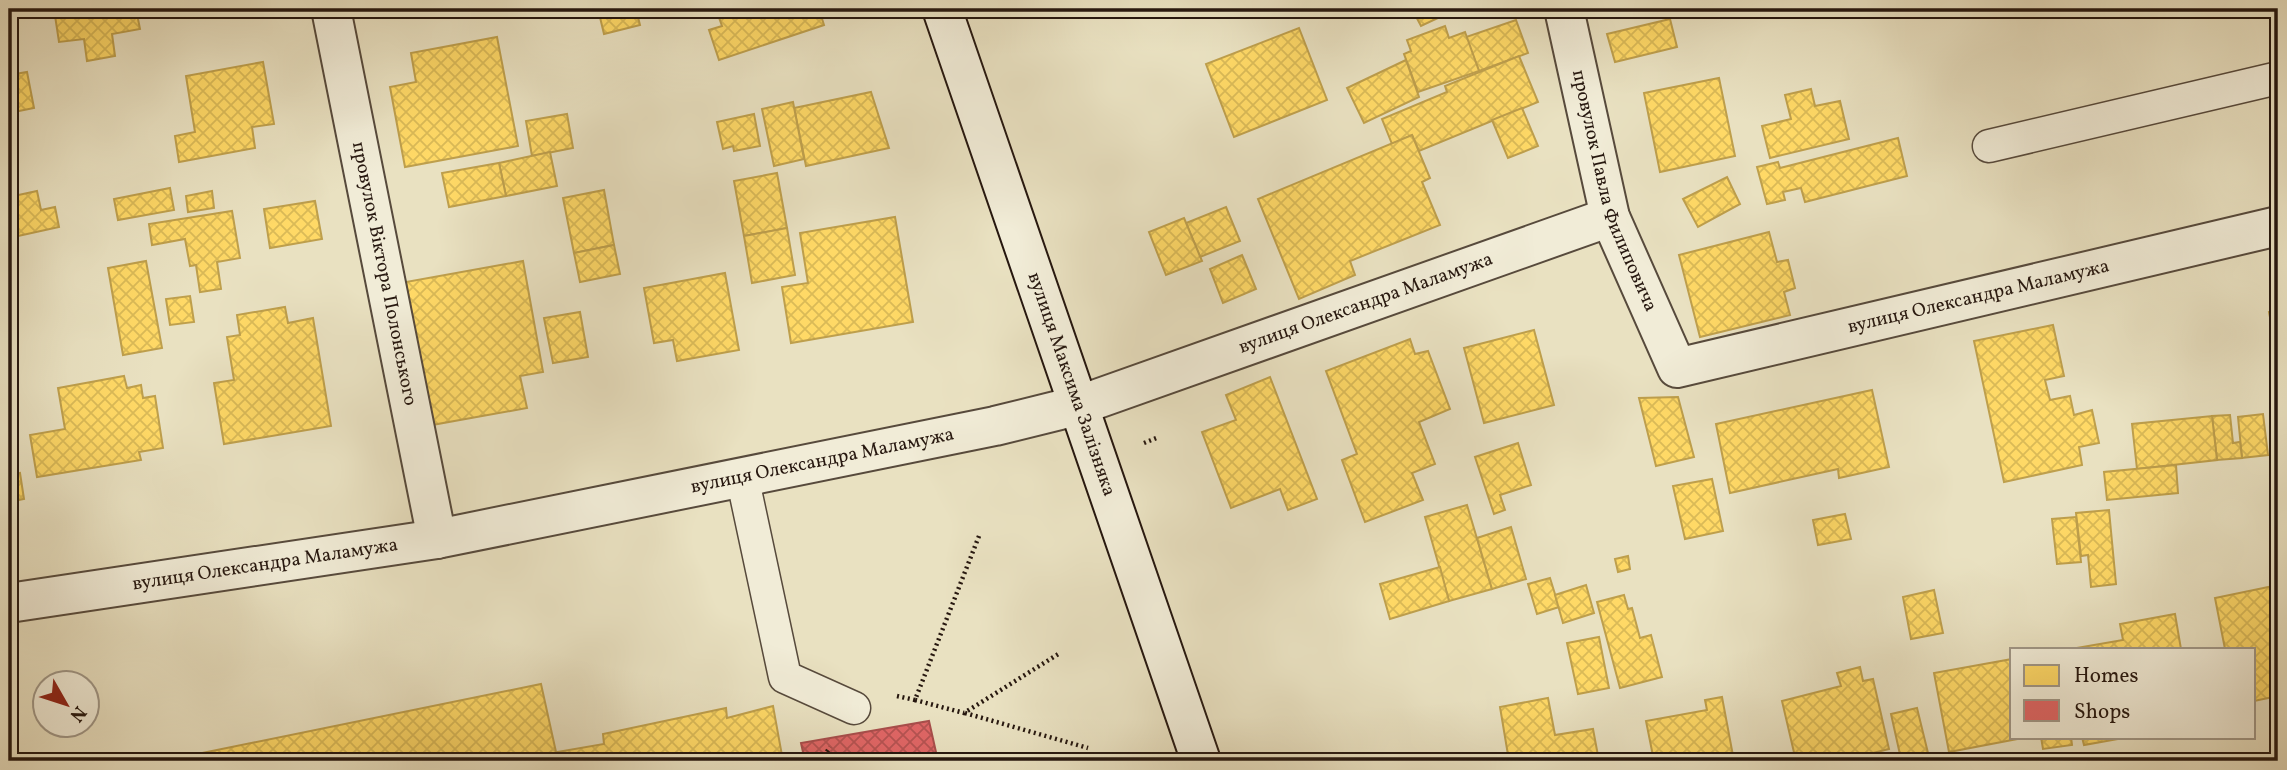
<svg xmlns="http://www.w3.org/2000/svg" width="2287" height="770" font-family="Vollkorn,serif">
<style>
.homes{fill:url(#homes-cross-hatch);stroke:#be9f4c;stroke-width:2}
.shops{fill:url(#shops-cross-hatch);stroke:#a84e4c;stroke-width:2}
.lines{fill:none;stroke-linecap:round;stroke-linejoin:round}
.service-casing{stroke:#574a3c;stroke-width:35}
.minor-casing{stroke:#574a3c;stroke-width:42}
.secondary-casing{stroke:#26170f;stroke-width:42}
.path{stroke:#26170f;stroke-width:4.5;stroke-dasharray:2 3.5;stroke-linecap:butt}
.service{stroke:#f1ecd7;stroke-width:32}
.minor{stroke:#f1ecd7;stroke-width:38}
.secondary{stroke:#f1ecd7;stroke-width:38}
.labels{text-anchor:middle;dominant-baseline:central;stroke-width:7;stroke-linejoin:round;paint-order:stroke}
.street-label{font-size:19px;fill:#26170f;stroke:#f1ecd7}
</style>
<defs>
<pattern id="homes-cross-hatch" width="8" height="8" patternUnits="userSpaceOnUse" patternTransform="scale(1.75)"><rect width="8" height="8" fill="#ffd966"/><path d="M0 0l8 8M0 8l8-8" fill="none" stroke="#daba57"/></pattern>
<pattern id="shops-cross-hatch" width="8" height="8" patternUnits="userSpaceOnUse" patternTransform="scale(1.75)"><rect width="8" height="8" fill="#e06666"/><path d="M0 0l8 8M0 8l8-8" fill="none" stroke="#b55352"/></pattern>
</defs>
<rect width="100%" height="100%" fill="#e9e1c1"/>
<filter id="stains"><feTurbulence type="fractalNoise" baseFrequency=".00286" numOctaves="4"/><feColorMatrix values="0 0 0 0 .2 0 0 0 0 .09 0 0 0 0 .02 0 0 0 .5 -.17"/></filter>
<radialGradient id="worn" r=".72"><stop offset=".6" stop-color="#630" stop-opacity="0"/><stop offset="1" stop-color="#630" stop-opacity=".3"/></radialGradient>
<g class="homes">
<polygon points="54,9 136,9 140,29 112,34 115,56 87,61 84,39 59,42"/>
<polygon points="203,9 246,9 205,16"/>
<polygon points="598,9 636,9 640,25 604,34"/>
<polygon points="716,9 819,9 824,25 719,60 709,30 722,26"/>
<polygon points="1412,9 1457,9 1421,26"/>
<polygon points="1670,19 1677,47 1615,62 1607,34"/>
<polygon points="1516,20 1528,53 1479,71 1466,37"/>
<polygon points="1445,26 1449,38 1465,32 1479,71 1418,92 1404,54 1411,51 1407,40"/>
<polygon points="1299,28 1327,100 1234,137 1206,64"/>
<polygon points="497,37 518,146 405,167 390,87 416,82 411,53"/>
<polygon points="1519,56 1538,102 1419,151 1412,135 1392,144 1382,119 1447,92 1445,86"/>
<polygon points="1406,60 1419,97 1364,123 1347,88"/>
<polygon points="263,62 274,124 252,127 255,148 179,162 175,136 195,132 186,76"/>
<polygon points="27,72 34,108 9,113 9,75"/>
<polygon points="1719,78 1735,156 1660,172 1644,93"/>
<polygon points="1811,89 1815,106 1840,101 1849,139 1770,158 1762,126 1791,119 1785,95"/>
<polygon points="871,92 889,148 806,166 794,108"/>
<polygon points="793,102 804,159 774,166 762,109"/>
<polygon points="1522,108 1538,146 1508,158 1492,120"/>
<polygon points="567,114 573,148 532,156 526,121"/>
<polygon points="754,114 760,146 734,151 733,146 723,149 717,122"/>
<polygon points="1412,135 1430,178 1422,182 1440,225 1350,261 1355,275 1299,299 1258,199"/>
<polygon points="1898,138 1907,176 1805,202 1801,188 1783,192 1785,200 1767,204 1757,167 1778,162 1780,168"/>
<polygon points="550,152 557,186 506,196 499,163"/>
<polygon points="499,163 506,196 449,207 442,173"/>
<polygon points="777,173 787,228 744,236 734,181"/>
<polygon points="1727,177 1740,204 1698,227 1683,199"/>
<polygon points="170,188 174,210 118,220 114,199"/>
<polygon points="604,190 614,245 574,253 563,198"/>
<polygon points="37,191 41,210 55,207 59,227 9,238 9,197"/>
<polygon points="212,191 214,208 188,212 186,196"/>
<polygon points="315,201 322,239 270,248 264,209"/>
<polygon points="1226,207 1240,241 1200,257 1186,223"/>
<polygon points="232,211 240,258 217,262 221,289 200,292 196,265 190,266 185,239 152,245 149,224"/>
<polygon points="895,217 913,322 791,343 782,287 808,283 800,233"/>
<polygon points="1184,218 1202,261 1166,275 1149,232"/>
<polygon points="787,228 795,275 752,283 744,236"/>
<polygon points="1769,232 1777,262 1788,260 1795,288 1784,292 1790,315 1700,337 1679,255"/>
<polygon points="614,245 620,274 580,282 574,253"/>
<polygon points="1242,255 1256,289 1223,303 1210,269"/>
<polygon points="146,261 162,348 123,355 108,268"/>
<polygon points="523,261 543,372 520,376 527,408 432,425 406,282"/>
<polygon points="725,273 739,350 677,361 673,340 654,343 644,288"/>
<polygon points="190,296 194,322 170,325 166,299"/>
<polygon points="285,307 288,323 313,318 331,426 224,444 214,383 234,380 227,337 240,335 237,315"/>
<polygon points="2278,310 2278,360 2269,312"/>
<polygon points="580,312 588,357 553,363 544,318"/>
<polygon points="2053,325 2064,376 2045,380 2050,400 2070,396 2074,415 2092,410 2099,443 2079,447 2082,465 2004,482 1974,341"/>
<polygon points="1534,330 1554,405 1484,423 1464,348"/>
<polygon points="1410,339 1415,354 1428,351 1450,409 1419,422 1435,464 1412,473 1423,500 1365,522 1342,460 1357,454 1326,371"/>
<polygon points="124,376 127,388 141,385 143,398 155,396 163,448 139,452 141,460 37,477 30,435 65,429 58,388"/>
<polygon points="1270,377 1317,499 1288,510 1280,489 1231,508 1202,432 1236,420 1226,395"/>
<polygon points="1872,390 1889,467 1839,478 1838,469 1730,493 1716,424"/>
<polygon points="1678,397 1694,457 1656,466 1639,398"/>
<polygon points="2263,414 2268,455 2242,458 2238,417"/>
<polygon points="2230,415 2233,443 2240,442 2242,458 2217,460 2212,416"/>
<polygon points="2212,416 2217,460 2137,469 2132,424"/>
<polygon points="1518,443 1531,485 1500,495 1505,510 1494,514 1475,457"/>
<polygon points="2176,465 2178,493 2107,500 2104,472"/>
<polygon points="20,473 24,499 9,502 9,475"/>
<polygon points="1712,479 1723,531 1685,539 1673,486"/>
<polygon points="1467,505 1492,589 1449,601 1425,517"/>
<polygon points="2109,510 2116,584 2091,587 2088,555 2081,556 2076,513"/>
<polygon points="1845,514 1851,539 1818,545 1813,520"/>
<polygon points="2076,517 2081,562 2057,564 2052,519"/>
<polygon points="1511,527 1526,579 1492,589 1477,538"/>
<polygon points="1628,556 1630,569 1618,572 1615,559"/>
<polygon points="1440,567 1449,601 1390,619 1380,584"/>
<polygon points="1550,578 1559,607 1537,614 1528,584"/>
<polygon points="1586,585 1594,613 1563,623 1555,595"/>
<polygon points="2278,585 2278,696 2254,701 2254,649 2225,649 2215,598"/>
<polygon points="1934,590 1943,633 1911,639 1903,597"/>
<polygon points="1624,595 1628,609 1632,608 1640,638 1651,635 1662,677 1620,688 1597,602"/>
<polygon points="2175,614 2181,649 2071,649 2123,640 2120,624"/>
<polygon points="1599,637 1609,688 1578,694 1567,643"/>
<polygon points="2012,659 2012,737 2028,737 1949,752 1934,673"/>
<polygon points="1860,667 1863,681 1873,679 1889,749 1861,756 1862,761 1796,761 1782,701 1841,686 1837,673"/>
<polygon points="541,684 558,761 163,761"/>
<polygon points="1722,697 1734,761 1654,761 1646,721 1707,710 1705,700"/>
<polygon points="1548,698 1555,735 1593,729 1599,761 1509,761 1500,707"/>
<polygon points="773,706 783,761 558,761 557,752 604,744 603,734 726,708 727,718"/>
<polygon points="1917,708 1928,753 1901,759 1891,714"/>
<polygon points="2041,737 2071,737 2072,745 2043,749"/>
<polygon points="2082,737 2129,737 2084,745"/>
</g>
<polygon class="shops" points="929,721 938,761 805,761 801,743"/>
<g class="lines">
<defs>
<g id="service">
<polyline points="1989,146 2278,78"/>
<polyline points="742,476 785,677 854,708"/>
</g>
<g id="minor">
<path id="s1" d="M331,9l106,530"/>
<path id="s2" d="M1564,9l46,208 67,151 601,-142"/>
<path id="s3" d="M9,603l428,-64 558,-113 85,-21 530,-188"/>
</g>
<g id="secondary">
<path id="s4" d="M942,9l259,752"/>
</g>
</defs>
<use href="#service" class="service-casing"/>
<use href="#minor" class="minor-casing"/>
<use href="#secondary" class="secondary-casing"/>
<g class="path">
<polyline points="1144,443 1159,437"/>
<polyline points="897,696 915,700 979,536"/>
<polyline points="915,700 964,713 1060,653"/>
<polyline points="965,713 1088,748"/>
<polyline points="821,761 830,747"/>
</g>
<use href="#service" class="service"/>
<use href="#minor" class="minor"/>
<use href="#secondary" class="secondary"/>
</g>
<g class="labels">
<g class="street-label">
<text stroke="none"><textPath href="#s2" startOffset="189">провулок Павла Филиповича</textPath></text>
<text stroke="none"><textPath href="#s1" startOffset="270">провулок Віктора Полонського</textPath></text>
<text stroke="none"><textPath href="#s2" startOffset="688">вулиця Олександра Маламужа</textPath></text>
<text stroke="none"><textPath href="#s3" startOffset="1393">вулиця Олександра Маламужа</textPath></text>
<text stroke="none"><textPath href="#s4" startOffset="397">вулиця Максима Залізняка</textPath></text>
<text stroke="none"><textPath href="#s3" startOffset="826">вулиця Олександра Маламужа</textPath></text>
<text stroke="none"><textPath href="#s3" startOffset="259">вулиця Олександра Маламужа</textPath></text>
</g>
</g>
<rect width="2287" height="770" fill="none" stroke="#e9e1c1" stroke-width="35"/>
<rect x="10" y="10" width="2266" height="749" fill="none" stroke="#26170f" stroke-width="3.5"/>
<rect x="18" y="18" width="2252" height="735" fill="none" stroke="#26170f" stroke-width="2"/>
<rect x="2010" y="648" width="245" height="91" fill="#f1ecd7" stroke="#a09787" stroke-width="2"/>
<rect x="2024" y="665" width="35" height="21" fill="#ffd966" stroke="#a09787" stroke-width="2"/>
<text x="2074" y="682" font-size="21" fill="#26170f">Homes</text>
<rect x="2024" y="700" width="35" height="21" fill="#e06666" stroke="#a09787" stroke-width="2"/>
<text x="2074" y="718" font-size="21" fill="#26170f">Shops</text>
<g transform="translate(66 704) rotate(129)"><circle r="33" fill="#f1ecd7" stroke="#a09787" stroke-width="2"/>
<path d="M0-5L12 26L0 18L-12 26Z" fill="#8f2418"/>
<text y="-10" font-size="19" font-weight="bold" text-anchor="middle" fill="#26170f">N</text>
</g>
<rect width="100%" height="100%" filter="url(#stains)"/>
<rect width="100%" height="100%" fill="url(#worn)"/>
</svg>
